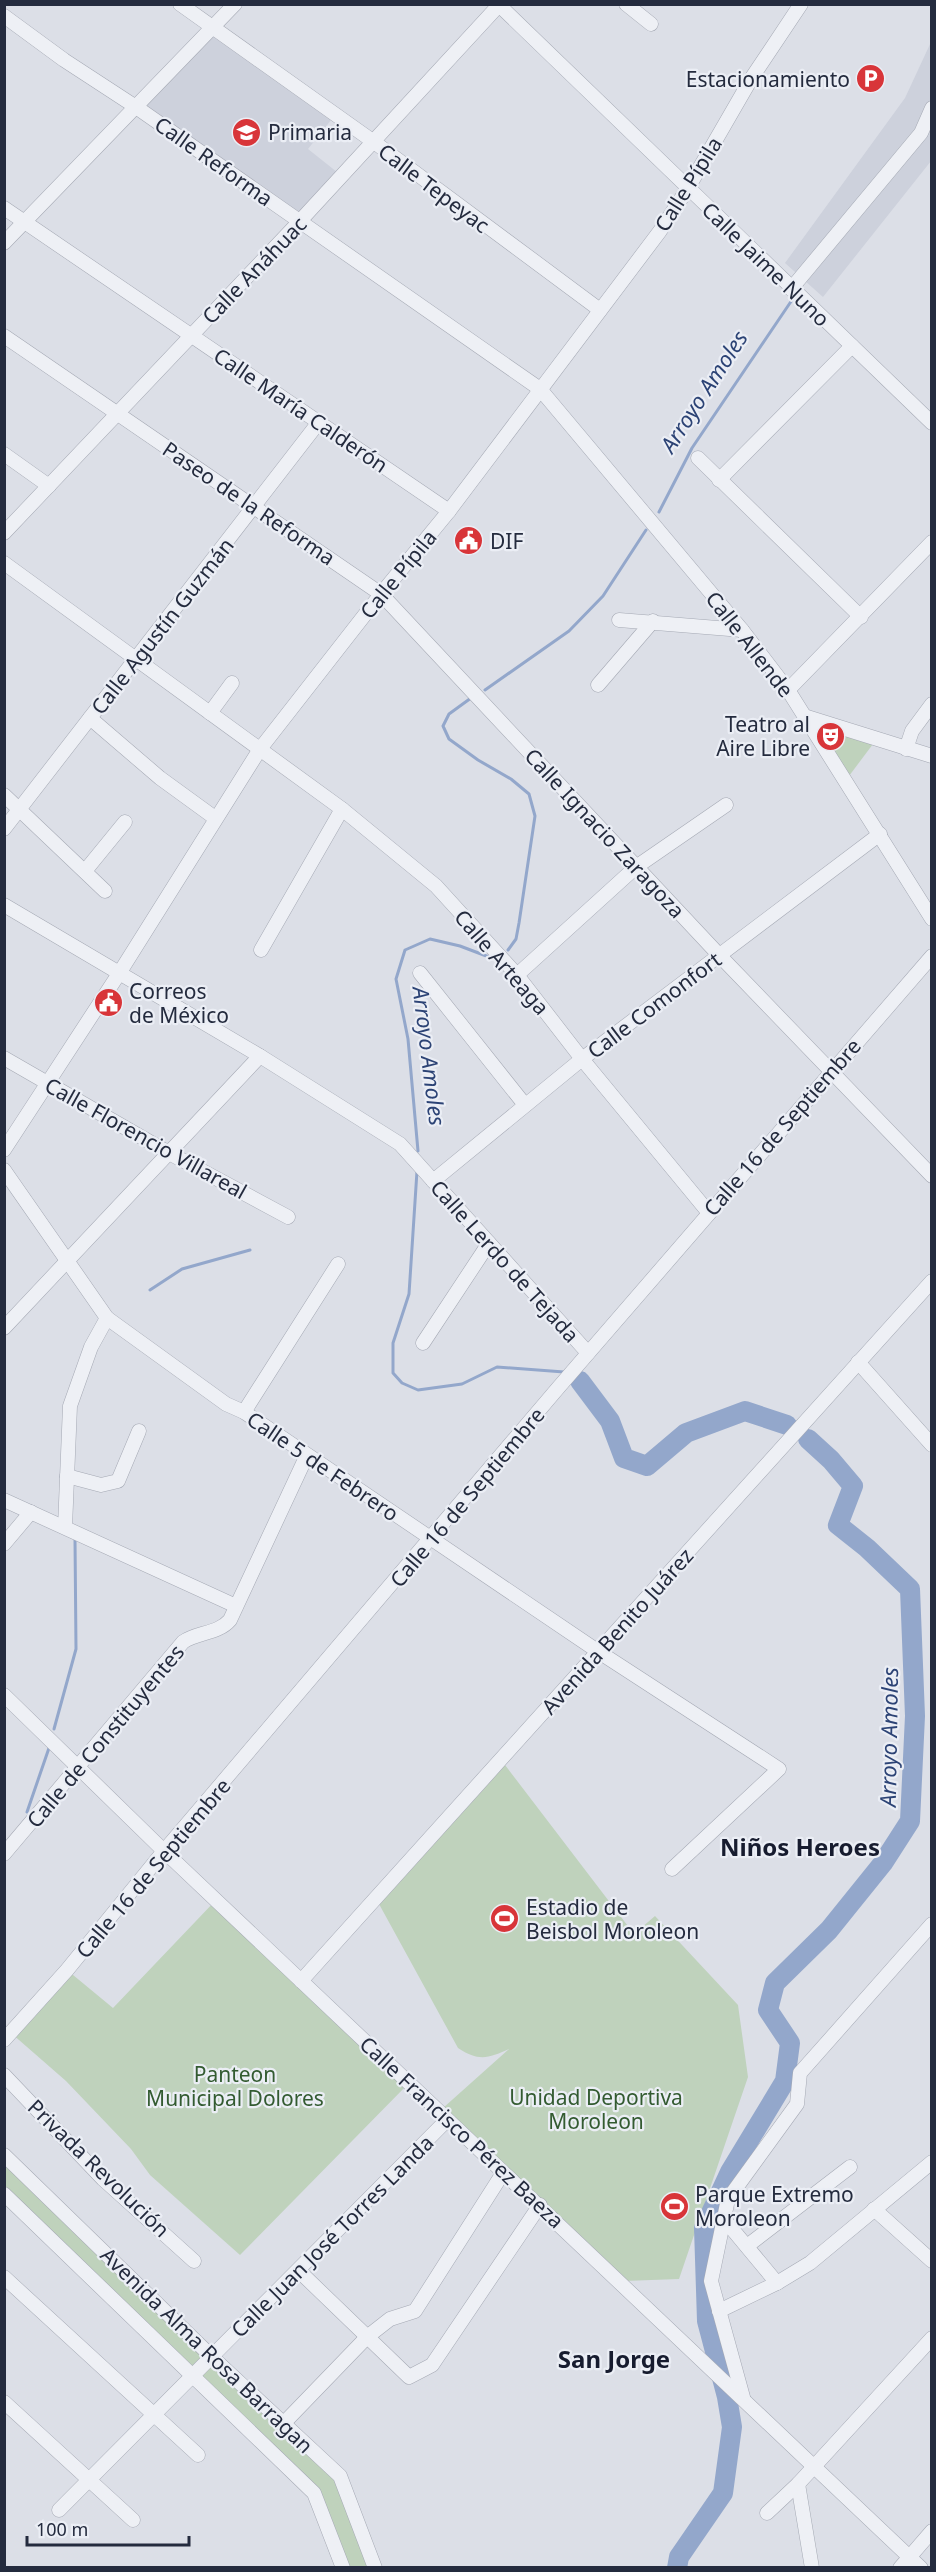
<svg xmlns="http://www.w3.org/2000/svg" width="936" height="2572" font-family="'Noto Sans',sans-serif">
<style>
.built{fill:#cdd1dc}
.green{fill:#bfd2bc}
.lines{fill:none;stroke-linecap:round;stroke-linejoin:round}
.stream{stroke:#93a7cb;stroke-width:3}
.river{stroke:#93a7cb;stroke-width:20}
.minor-casing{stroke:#a5a9b4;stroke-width:15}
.minor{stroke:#eef0f5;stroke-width:14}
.labels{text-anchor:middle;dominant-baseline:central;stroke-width:4.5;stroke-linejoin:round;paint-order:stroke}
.poi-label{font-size:21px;fill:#242b3e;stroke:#ebeef5;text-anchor:start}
.street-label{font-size:21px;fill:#242b3e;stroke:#ebeef5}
.park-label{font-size:21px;fill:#335b31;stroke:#ebeef5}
.water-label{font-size:22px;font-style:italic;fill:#2c4375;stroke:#ebeef5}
.quarter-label{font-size:24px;font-weight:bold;fill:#171c2f;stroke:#ebeef5}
</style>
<rect width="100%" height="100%" fill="#dcdfe7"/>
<g class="built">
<polygon points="213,28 335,115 308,149 342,176 300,221 136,107"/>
<polygon points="931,42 931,161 823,297 785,263 905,98"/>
</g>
<g class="green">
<polygon points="807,717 876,740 846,780"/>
<path d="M505,1765l129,169 21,-18 83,89 10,72 -69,202 -55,2 -181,-173 66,-59c-20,9 -30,13 -51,-1l-79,-144z"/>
<polygon points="216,1900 409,2083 240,2255 150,2175 131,2149 66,2081 11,2033 67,1970 113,2008"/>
<polygon points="4,2155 339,2476 373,2567 343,2567 314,2493 5,2194"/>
</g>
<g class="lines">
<g class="stream">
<polyline points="659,512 692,448 792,300"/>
<polyline points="485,690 569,631 603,596 646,530"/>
<polyline points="471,698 449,714 443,726 449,739 478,760 511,779 529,794 535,816 519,923 516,939 508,950"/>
<polyline points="418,1151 408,1039 396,979 405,950 430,939 460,946 489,957"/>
<polyline points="417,1171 409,1294 393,1343 393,1373 402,1383 418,1390 462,1384 497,1367 564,1372"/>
<polyline points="150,1290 182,1269 250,1250"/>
<polyline points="54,1729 76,1649 75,1539"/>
<polyline points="27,1812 49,1748"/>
</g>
<g class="river">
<polyline points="580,1381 610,1421 624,1458 647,1466 686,1433 745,1411 787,1425"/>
<polyline points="677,2568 679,2557 723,2493 732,2427 727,2397 707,2321 704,2228 730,2172 785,2081 790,2043 768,2010 775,1983 829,1930 883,1863 910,1821 915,1716 910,1589 867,1548 838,1525 853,1486 831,1460 808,1439"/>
</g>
<defs>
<g id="minor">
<polyline points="180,4 374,142 600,310"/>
<polyline points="498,4 932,423"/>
<polyline points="626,4 651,24"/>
<polyline points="4,16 64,60 136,107 540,389 742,630 788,690 932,919"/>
<polyline points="4,208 449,511"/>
<polyline points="4,243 235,4"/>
<polyline points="791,289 921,133 932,108"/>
<polyline points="4,336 381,594 720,956 932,1176"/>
<polyline points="4,454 49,486"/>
<polyline points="698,458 861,617"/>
<polyline points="719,480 852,346"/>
<polyline points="4,533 300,221 500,4"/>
<polyline points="4,563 342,809 436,886 517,975 582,1059 709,1213"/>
<polyline points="619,620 742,630"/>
<polyline points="598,685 653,621"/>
<polyline points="788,690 932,542"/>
<polyline points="210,713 232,683"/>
<polyline points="807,717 932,756"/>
<polyline points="90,718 160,778 215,818"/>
<polyline points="906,749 912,731 932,704"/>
<polyline points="4,795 105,891"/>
<polyline points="4,829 319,422"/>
<polyline points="85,871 125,822"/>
<polyline points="4,905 260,1056 400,1144 588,1353"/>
<polyline points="261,950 342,809"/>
<polyline points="420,973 525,1105"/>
<polyline points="517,975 636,867 726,805"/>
<polyline points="4,1058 169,1153 288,1217"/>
<polyline points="4,1150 120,972 260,749 381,594 449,511 660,231 688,188 751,79 801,4"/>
<polyline points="4,1170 107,1318 226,1404 244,1412 599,1652 779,1769 672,1869"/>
<polyline points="433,1181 582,1059 880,834"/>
<polyline points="4,1328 260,1056"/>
<polyline points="423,1343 489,1243"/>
<polyline points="858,1362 932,1445"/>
<polyline points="244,1412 338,1264"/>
<polyline points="67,1476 101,1485 118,1481 139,1431"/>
<polyline points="4,1500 236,1606"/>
<polyline points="65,1527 70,1406 91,1347 107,1318"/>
<polyline points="4,1544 31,1512"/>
<polyline points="4,1695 164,1851 921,2568"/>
<path d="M4,1854l179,-212c14,-10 35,-8 47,-22l77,-165"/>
<polyline points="301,1981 932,1281"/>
<polyline points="4,2040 67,1970 164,1851 558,1388 932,956"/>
<polyline points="4,2075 103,2179 194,2261"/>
<polyline points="4,2155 212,2357 340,2476 375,2568"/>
<polyline points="4,2194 314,2493 343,2568"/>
<polyline points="874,2209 932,2261"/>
<polyline points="723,2218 777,2283"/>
<polyline points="747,2246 850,2167"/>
<polyline points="299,2271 409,2377 432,2365 540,2205"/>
<polyline points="4,2277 198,2455"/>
<polyline points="719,2311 777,2283 810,2263 932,2162"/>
<polyline points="743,2397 711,2281 728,2199 797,2104 800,2073 932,1924"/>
<polyline points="4,2402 133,2520"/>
<polyline points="283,2424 367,2337 390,2319 415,2311 503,2173"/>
<polyline points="798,2484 812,2568"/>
<polyline points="59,2510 447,2120"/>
<polyline points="767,2513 798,2484 932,2338"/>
<polyline points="900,2568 932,2531"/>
</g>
</defs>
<use href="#minor" class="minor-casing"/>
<use href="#minor" class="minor"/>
</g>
<defs>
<symbol id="parking-disc" viewBox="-11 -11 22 22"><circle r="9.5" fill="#d83539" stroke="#ebeef5"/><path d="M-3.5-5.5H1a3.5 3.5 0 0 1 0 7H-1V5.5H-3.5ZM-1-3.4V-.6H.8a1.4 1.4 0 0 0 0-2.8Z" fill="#fff"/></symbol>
<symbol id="school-disc" viewBox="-11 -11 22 22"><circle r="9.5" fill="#d83539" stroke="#ebeef5"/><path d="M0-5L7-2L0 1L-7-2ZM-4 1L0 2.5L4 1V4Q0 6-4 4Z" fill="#fff"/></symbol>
<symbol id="civic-disc" viewBox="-11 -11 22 22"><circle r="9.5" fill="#d83539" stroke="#ebeef5"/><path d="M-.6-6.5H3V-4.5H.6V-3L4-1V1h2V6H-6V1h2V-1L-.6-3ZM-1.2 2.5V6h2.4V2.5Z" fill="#fff"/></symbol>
<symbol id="theatre-disc" viewBox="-11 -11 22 22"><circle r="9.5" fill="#d83539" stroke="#ebeef5"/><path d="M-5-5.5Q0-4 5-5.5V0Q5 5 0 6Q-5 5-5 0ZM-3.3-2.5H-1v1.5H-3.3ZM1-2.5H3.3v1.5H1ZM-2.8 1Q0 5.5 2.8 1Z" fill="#fff"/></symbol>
<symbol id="stadium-disc" viewBox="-11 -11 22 22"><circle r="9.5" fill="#d83539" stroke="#ebeef5"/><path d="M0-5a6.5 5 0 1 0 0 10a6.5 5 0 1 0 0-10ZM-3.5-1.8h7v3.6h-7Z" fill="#fff"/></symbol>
</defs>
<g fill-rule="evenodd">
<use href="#parking-disc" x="854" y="62" width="33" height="33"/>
<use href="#school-disc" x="230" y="116" width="33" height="33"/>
<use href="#civic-disc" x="452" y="524" width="33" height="33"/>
<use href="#theatre-disc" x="814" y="720" width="33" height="33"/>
<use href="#civic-disc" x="92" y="986" width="33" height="33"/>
<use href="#stadium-disc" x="488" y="1902" width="33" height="33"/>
<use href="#stadium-disc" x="658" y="2190" width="33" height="33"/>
</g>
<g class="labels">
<g class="poi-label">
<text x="850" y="79" text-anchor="end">Estacionamiento</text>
<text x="268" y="132">Primaria</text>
<text x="490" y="541">DIF</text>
<text x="810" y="724" text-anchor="end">Teatro al<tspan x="810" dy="24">Aire Libre</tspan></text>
<text x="129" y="991">Correos<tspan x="129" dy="24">de México</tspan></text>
<text x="526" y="1907">Estadio de<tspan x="526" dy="24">Beisbol Moroleon</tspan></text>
<text x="695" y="2194">Parque Extremo<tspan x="695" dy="24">Moroleon</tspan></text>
</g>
<g class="street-label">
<text transform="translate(214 161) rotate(35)">Calle Reforma</text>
<text transform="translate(688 184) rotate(-58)">Calle Pípila</text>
<text transform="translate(434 188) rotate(37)">Calle Tepeyac</text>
<text transform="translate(766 264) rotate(44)">Calle Jaime Nuno</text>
<text transform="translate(254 270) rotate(-46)">Calle Anáhuac</text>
<text transform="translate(301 410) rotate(34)">Calle María Calderón</text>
<text transform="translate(249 503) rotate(34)">Paseo de la Reforma</text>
<text transform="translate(398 574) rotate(-51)">Calle Pípila</text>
<text transform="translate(162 626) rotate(-52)">Calle Agustín Guzmán</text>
<text transform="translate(750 644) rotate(52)">Calle Allende</text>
<text transform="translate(605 833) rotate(47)">Calle Ignacio Zaragoza</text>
<text transform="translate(502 962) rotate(49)">Calle Arteaga</text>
<text transform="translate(654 1005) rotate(-37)">Calle Comonfort</text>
<text transform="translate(782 1127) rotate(-49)">Calle 16 de Septiembre</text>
<text transform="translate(146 1138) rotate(29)">Calle Florencio Villareal</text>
<text transform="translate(505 1261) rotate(48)">Calle Lerdo de Tejada</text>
<text transform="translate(323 1466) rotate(34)">Calle 5 de Febrero</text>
<text transform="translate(467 1497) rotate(-50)">Calle 16 de Septiembre</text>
<text transform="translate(617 1631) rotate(-48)">Avenida Benito Juárez</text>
<text transform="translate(105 1736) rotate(-50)">Calle de Constituyentes</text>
<text transform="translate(153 1868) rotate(-50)">Calle 16 de Septiembre</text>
<text transform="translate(462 2132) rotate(43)">Calle Francisco Pérez Baeza</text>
<text transform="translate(99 2168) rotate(44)">Privada Revolución</text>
<text transform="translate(332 2236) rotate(-45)">Calle Juan José Torres Landa</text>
<text transform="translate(207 2350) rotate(44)">Avenida Alma Rosa Barragan</text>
</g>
<g class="park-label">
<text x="235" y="2074">Panteon<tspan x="235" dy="24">Municipal Dolores</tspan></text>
<text x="596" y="2097">Unidad Deportiva<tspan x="596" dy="24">Moroleon</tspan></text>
</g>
<g class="water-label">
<text transform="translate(703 391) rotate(-57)">Arroyo Amoles</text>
<text transform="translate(430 1056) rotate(83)">Arroyo Amoles</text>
<text transform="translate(888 1737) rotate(-89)">Arroyo Amoles</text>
</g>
<g class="quarter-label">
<text x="800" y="1846">Niños Heroes</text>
<text x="614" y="2358">San Jorge</text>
</g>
</g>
<rect width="936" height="2572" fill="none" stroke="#242b3e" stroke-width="12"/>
<path d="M27 2536v9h162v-9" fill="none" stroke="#242b3e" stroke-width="3"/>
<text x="36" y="2536" font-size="18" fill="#242b3e" stroke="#ebeef5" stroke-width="4.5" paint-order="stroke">100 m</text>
</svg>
